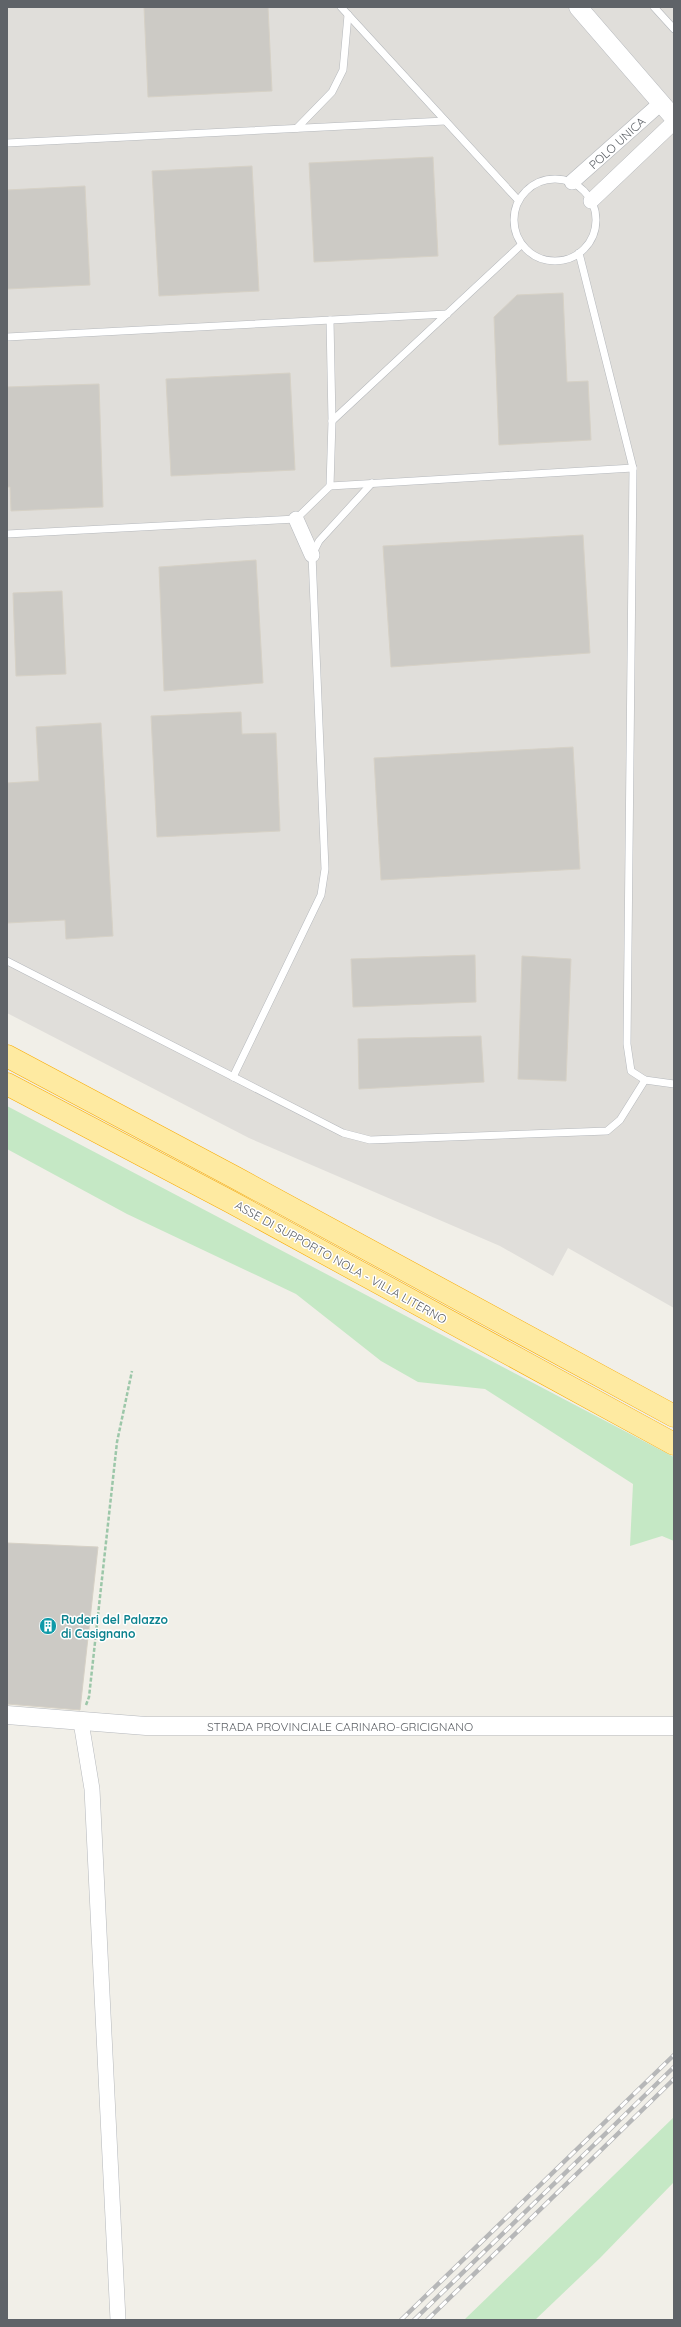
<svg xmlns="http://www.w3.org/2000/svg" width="681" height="2327" font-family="Quicksand,sans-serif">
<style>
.industrial{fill:#e0deda}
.green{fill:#c5e8c5}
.building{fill:#cccac5;stroke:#d6d1c6}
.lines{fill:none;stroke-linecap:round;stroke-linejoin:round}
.service-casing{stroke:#b5b8bc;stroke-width:8}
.minor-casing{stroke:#b5b8bc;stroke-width:16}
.tertiary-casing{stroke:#b5b8bc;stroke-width:19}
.trunk-casing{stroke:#f9ab00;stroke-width:23}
.path{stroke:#9cc7a9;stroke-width:2.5;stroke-dasharray:4 2;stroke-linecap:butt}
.service{stroke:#fff;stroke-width:7}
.minor{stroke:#fff;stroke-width:15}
.tertiary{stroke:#fff;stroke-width:18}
.trunk{stroke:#feeaa1;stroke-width:22}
.rail-casing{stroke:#b6b7b8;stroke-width:4.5}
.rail{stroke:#fff;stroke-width:3;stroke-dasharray:9;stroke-linecap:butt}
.labels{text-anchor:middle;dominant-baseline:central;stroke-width:3;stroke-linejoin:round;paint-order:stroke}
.street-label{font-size:12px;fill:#5f6368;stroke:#fff}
.culture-label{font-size:12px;font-weight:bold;fill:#0d838f;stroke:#fff;text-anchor:start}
</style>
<rect width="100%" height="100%" fill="#f1efe8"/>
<polygon class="industrial" points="7,7 674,7 674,1308 568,1248 553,1276 500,1246 249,1138 7,1013"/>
<g class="green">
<polygon points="7,1106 674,1457 674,1541 662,1536 630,1546 633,1484 485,1389 418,1382 381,1361 296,1294 127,1214 7,1149"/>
<polygon points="674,2117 674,2182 600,2258 535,2320 464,2320"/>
</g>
<g class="building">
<polygon points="144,7 268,7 272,91 148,97"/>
<polygon points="433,157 438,256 314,262 309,163"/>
<polygon points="252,166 259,291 159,296 152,171"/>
<polygon points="85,186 90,285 7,289 7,190"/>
<polygon points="563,293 567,382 588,381 591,440 499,445 494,317 517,295"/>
<polygon points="290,373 295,470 171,476 166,379"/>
<polygon points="99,384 103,507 11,511 10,487 7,487 7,387"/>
<polygon points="583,535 590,653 391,667 383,546"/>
<polygon points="256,560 263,683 164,691 159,567"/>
<polygon points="62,591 66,674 16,676 13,593"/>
<polygon points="241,712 242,734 276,733 280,831 157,837 151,716"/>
<polygon points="101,723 113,936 66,939 65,920 7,923 7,783 39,781 36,727"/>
<polygon points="573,747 580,869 381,880 374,758"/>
<polygon points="475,955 476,1002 353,1007 351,959"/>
<polygon points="522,956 571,959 566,1081 518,1079"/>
<polygon points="481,1036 484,1082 359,1089 358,1039"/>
<polygon points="7,1543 98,1547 80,1710 7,1704"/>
</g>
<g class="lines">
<defs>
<g id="service">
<polyline points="341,7 518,200"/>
<polyline points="654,7 674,29"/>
<polyline points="297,128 332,92 343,70 348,15"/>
<polyline points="7,143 445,121"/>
<circle cx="555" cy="220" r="41"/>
<polyline points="579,253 633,468 627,1044 631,1071 645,1080 674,1084"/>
<polyline points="7,337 447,314"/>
<polyline points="332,421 521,245"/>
<polyline points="330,486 633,468"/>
<polyline points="7,534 296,519 330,486 332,421 330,320"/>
<polyline points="7,961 343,1133 370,1140 607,1131 620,1120 645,1080"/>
<polyline points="233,1077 321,895 325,869 312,555 319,541 372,483"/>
</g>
<g id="minor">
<polyline points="572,182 661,103"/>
<polyline points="591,201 674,122"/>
<polyline points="296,519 312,555"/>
<polyline points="81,1722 92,1789 118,2320"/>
</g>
<g id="tertiary">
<polyline points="578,7 674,118"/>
<polyline points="7,1715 146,1726 674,1726"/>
</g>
<g id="trunk">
<polyline points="7,1056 236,1178 674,1416"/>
<polyline points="7,1084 231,1202 674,1444"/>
</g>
</defs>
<use href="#service" class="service-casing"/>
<use href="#minor" class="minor-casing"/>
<use href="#tertiary" class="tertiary-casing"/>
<use href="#trunk" class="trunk-casing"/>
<polyline class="path" points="86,1705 89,1697 117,1442 132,1371"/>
<use href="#service" class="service"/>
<use href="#minor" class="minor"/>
<use href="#tertiary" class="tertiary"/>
<use href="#trunk" class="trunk"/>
<defs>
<g id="rail">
<polyline points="401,2320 674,2055"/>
<polyline points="414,2320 674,2067"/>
<polyline points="427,2320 674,2079"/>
</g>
</defs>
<use href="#rail" class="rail-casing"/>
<use href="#rail" class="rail"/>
</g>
<defs>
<symbol id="building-disc" viewBox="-11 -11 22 22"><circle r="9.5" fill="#0f9aa8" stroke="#fff"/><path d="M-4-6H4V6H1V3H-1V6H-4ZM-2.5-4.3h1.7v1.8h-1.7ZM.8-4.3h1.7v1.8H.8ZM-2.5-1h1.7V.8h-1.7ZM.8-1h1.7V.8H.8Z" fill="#fff"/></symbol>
</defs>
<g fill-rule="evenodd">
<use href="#building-disc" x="38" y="1616" width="20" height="20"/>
</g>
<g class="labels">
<g class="street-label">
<text transform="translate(617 143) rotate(-42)">POLO UNICA</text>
<text transform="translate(341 1262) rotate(29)">ASSE DI SUPPORTO NOLA - VILLA LITERNO</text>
<text x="340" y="1726">STRADA PROVINCIALE CARINARO-GRICIGNANO</text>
</g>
<g class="culture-label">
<text x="61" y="1619">Ruderi del Palazzo<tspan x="61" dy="14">di Casignano</tspan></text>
</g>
</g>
<rect width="681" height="2327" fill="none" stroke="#5f6368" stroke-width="16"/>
</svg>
